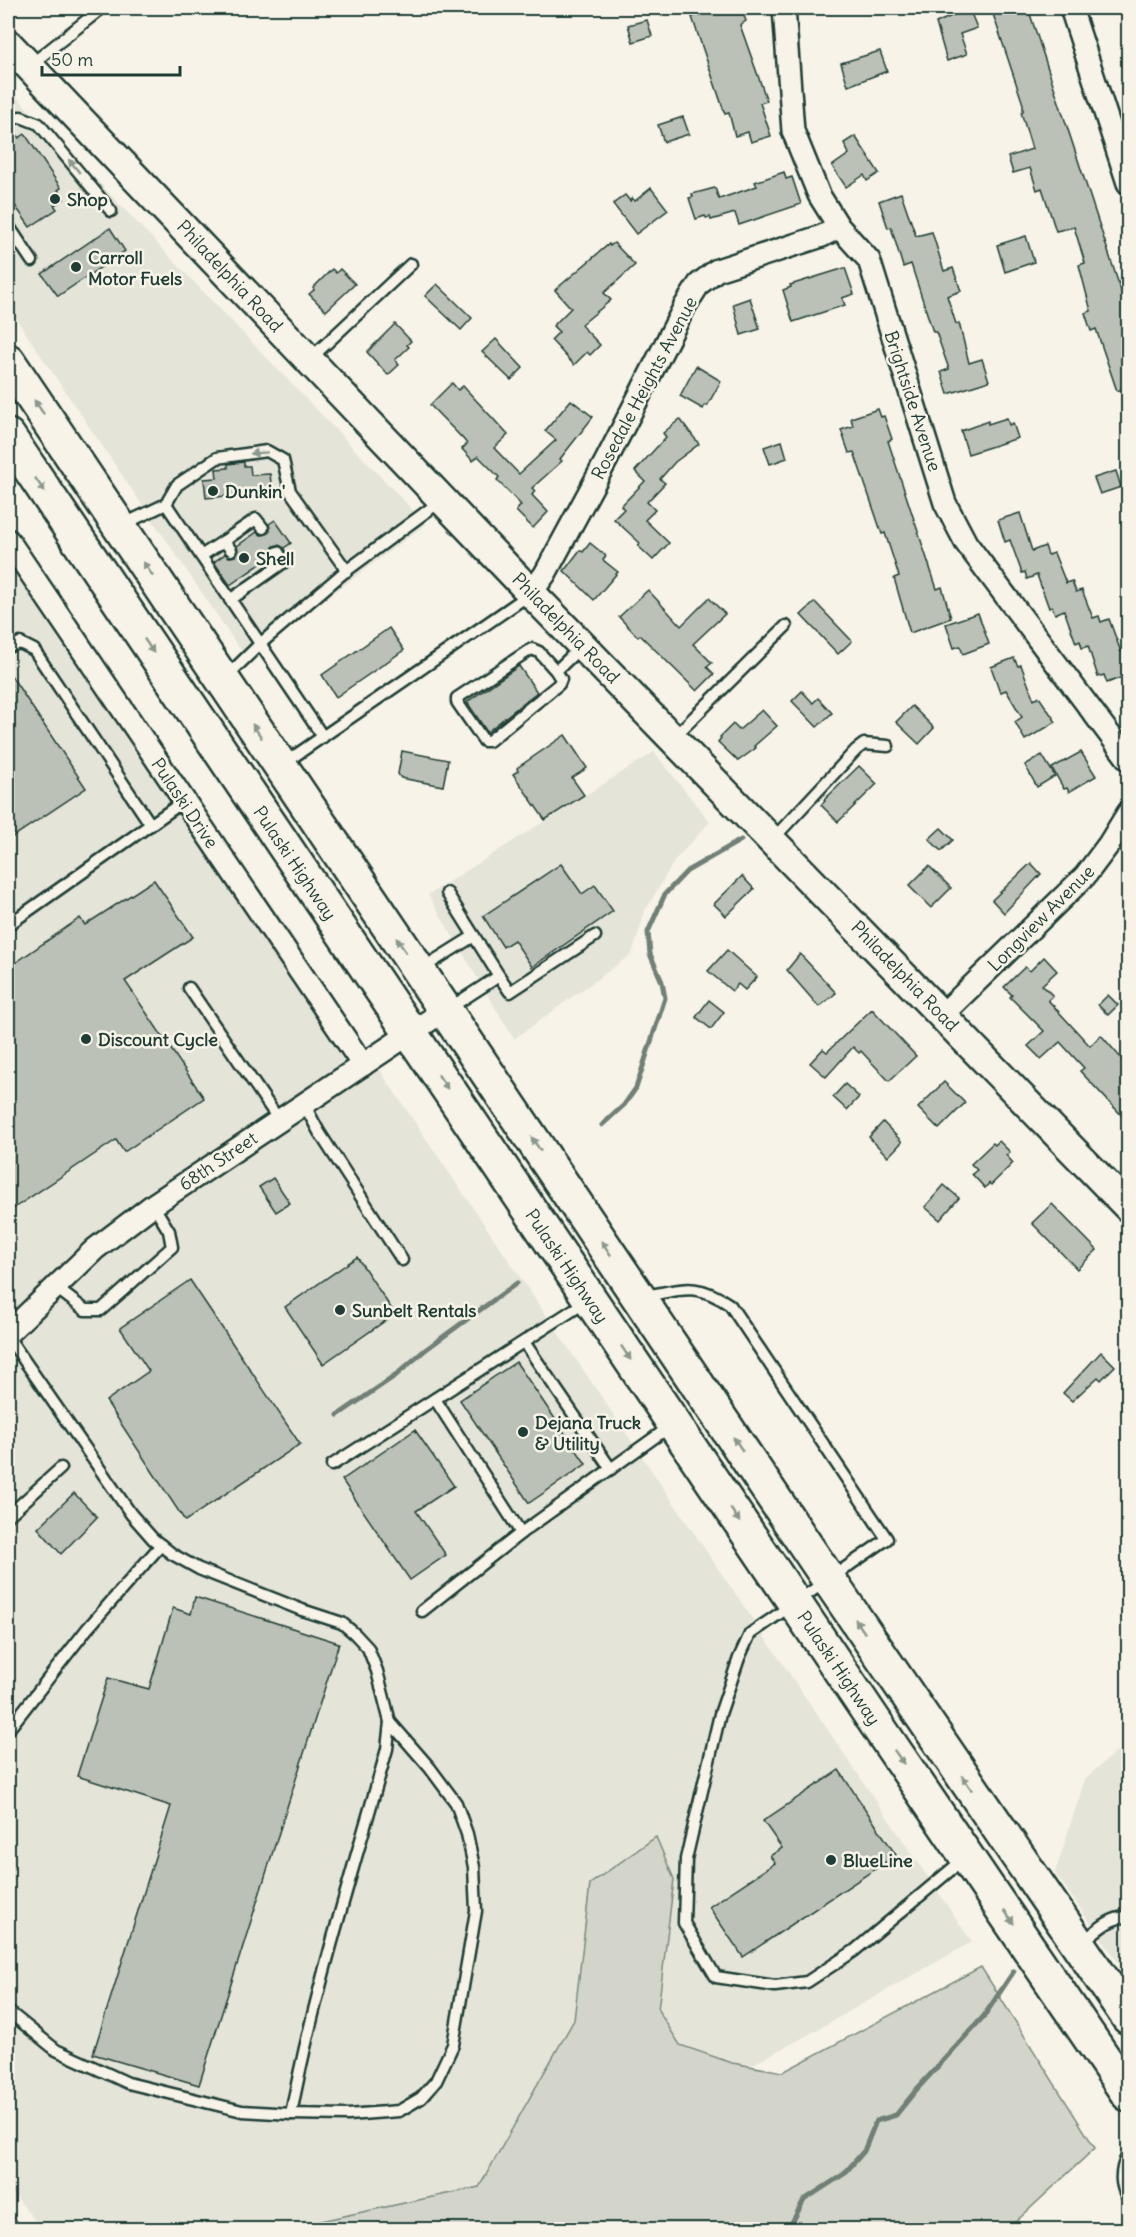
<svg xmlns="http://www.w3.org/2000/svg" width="1136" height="2237" font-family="Delius,sans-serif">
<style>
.built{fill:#e5e4d9}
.green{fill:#d3d5ca;stroke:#79897f;stroke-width:1.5}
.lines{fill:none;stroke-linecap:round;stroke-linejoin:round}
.stream{stroke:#6f8077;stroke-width:5}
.building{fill:#bbc1b6;stroke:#1f3d34;stroke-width:1.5}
.service-casing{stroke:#1f3d34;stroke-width:15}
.minor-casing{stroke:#1f3d34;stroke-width:26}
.secondary-casing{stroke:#1f3d34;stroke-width:33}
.trunk-casing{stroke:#1f3d34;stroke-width:38}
.service{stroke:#f7f3e8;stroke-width:10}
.minor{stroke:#f7f3e8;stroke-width:21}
.secondary{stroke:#f7f3e8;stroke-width:28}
.trunk{stroke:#f7f3e8;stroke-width:33}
.rail-casing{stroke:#1f3d34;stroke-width:7}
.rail{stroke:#f7f3e8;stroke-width:4.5;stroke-dasharray:14;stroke-linecap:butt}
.oneway{fill:#8b988e}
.poi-dot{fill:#1f3d34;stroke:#f7f3e8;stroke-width:2}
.labels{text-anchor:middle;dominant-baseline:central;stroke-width:5;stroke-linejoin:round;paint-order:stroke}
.poi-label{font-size:18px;font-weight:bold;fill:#1f3d34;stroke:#f7f3e8;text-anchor:start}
.street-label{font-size:18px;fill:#1f3d34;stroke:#f7f3e8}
</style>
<rect width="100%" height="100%" fill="#f7f3e8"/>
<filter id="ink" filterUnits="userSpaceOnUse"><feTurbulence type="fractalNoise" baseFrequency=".0167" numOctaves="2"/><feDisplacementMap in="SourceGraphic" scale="12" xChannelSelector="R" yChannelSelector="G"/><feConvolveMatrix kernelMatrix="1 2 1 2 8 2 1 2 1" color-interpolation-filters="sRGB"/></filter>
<g filter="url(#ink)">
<g class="built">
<polygon points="8,88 426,524 246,658 8,307"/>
<polygon points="8,524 284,923 397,1096 972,1942 797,2041 641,2123 574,2020 478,2187 311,2223 299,2229 42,2229 8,2187"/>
<polygon points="654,752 710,822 675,860 645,911 632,954 514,1039 428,895"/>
<polygon points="1128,1749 1128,1976 1055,1873 1085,1779 1113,1754"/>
</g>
<polygon class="green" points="656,1837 674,1879 658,2010 680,2045 732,2063 783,2072 981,1967 1095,2148 1008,2229 299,2229 311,2223 479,2187 574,2020 590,1884"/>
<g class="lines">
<g class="stream">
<polyline points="602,1125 624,1105 636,1088 665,998 662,982 650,954 648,932 665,894 687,871 741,840"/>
<polyline points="338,1415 395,1376 425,1350 517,1283"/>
<polyline points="788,2230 804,2200 844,2174 864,2151 876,2121 896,2115 917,2089 984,2016 1014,1971"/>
</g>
</g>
<g class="building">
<polygon points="713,8 741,8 746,21 740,25 767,101 760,103 771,136 751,142 748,132 735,136 729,113 725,114 692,17"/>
<polygon points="954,8 969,8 977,28 960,34 967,54 947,61 936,23 956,14"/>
<polygon points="1011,8 1016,8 1018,15 1029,11 1128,312 1128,387 1117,391 1096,329 1091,331 1085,313 1091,311 1079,265 1085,263 1074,227 1056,231 1042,188 1037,190 1030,168 1013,173 1008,157 1032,149 1021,112 1023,111 1023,104 993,14"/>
<polygon points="647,20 652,36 633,42 628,25"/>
<polygon points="880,51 887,71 848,86 841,63"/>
<polygon points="683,117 689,134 664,142 658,125"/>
<polygon points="8,126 11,126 19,138 25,134 61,188 58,190 64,199 54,205 57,209 30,227 14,204 8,209"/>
<polygon points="855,136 879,173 867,181 864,175 846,187 832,166 849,154 844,143"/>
<polygon points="784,172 786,179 792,177 801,204 739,225 735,213 711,220 710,217 706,218 705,216 696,219 689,198 693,197 692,194 715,188 719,199 757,186 755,182"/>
<polygon points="651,188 668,210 636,234 613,204 625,195 630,201 632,198 635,201"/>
<polygon points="901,193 916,236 932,232 944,271 953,268 961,291 947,296 956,324 959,323 969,363 982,359 989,381 948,394 941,372 949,369 936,332 933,332 911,264 903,267 891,227 888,228 879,201"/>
<polygon points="110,228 125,251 58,296 42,274"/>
<polygon points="1026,236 1034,262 1005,272 997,245"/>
<polygon points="614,243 635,265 604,293 611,300 581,325 600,345 590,355 587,352 574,365 551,340 559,332 553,326 571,308 555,290 609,244 610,246"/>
<polygon points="845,268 854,294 842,298 845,305 793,322 783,290 791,287 790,285"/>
<polygon points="332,269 336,273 340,269 355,284 326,311 309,294 314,290 313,288"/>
<polygon points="437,284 472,318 461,330 425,296"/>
<polygon points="750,298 760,329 741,335 733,304"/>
<polygon points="395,324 411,341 407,345 409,347 395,360 399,365 388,375 367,352"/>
<polygon points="496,339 523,368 511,380 482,352"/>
<polygon points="696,366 721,381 707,406 705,405 703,409 680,396"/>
<polygon points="452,383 458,390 463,386 508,435 494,448 519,474 556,440 545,431 571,400 593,417 560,459 562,461 532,488 535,491 532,495 548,512 533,528 516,511 521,505 497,480 499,477 478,456 473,461 462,449 467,444 464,440 430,405"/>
<polygon points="878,409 881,417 884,416 892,439 888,441 937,589 942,587 951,618 910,633 894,578 899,576 885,533 882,534 854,452 849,453 841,430 853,426 851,418"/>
<polygon points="1007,418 1009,425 1013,423 1018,438 968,454 961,431 988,421 988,424"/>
<polygon points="680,419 699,444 675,462 660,479 665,483 647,502 655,510 645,520 669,543 653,560 638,546 640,543 614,519 624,509 621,506 645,481 635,471 666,437 663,433"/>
<polygon points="782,441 787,458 770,464 764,447"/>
<polygon points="244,462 244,466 250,466 251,475 270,474 272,492 206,498 204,479 217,478 216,469 228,468 228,464"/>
<polygon points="1116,471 1121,487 1100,494 1094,478"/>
<polygon points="1020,513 1032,551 1045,546 1048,555 1054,553 1066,583 1072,581 1076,592 1082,590 1093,618 1099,616 1101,622 1109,619 1121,652 1128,649 1128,675 1107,683 1104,675 1098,677 1088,646 1082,648 1080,641 1076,643 1064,610 1055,614 1052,606 1049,608 1037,575 1027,579 1025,572 1022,573 1010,540 1005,542 998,520"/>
<polygon points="275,520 291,543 284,548 278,545 274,546 271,552 272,556 230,585 214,562 225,554 229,557 235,556 238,552 237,546 257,532 261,535 267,534 270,530 269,524"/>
<polygon points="590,543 606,556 603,560 618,572 594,600 564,571 580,550 583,552"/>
<polygon points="648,590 681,626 709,598 725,614 693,644 712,663 707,667 714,674 697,691 640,635 638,637 619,617"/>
<polygon points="815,602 852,641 838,654 801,615"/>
<polygon points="978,613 989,644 963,654 960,646 954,648 946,624"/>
<polygon points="389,628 404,650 336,697 322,675"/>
<polygon points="1014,658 1018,666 1021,665 1034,700 1039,697 1056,722 1025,740 1015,722 1022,717 1006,690 1001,692 999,689 991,667"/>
<polygon points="519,666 537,692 487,732 467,702"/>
<polygon points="8,671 86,788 8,840"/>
<polygon points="802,691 813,703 818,698 832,713 817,727 792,701"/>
<polygon points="912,706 934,728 919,744 896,722"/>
<polygon points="762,710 777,726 754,746 756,748 738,761 718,742 721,738 720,737 733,724 739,730"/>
<polygon points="565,735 587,768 572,778 584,795 545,820 513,774 518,771 517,768"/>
<polygon points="402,751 448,760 443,786 401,778 398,774"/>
<polygon points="1081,752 1096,776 1069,792 1067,788 1064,789 1052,768"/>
<polygon points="1042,755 1055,776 1037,787 1025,765"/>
<polygon points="859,766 877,784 838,822 821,805 825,801 824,800"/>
<polygon points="941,828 953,840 941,851 929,839"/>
<polygon points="1031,863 1041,874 1004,913 992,900"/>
<polygon points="561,864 582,894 595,885 613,911 532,967 514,940 503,947 483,916"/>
<polygon points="929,866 951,888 931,908 909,886"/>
<polygon points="742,876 754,889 726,916 714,904"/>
<polygon points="154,880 193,937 125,981 204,1098 124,1152 116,1140 8,1212 8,968 80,918 85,925"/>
<polygon points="727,950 757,977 745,990 738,984 732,991 708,971"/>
<polygon points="800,954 836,993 819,1007 787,970"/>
<polygon points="1044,957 1057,971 1042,985 1053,996 1048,1000 1090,1046 1101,1035 1128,1066 1128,1122 1080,1071 1084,1068 1060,1042 1041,1059 1028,1046 1044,1031 1010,997 1012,995 1004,987 1025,967 1030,971"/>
<polygon points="1108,995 1118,1005 1108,1015 1098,1005"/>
<polygon points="709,1000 724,1012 711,1029 696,1017"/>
<polygon points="872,1009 916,1056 889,1081 861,1051 859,1053 853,1047 826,1077 810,1063 823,1049 827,1052"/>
<polygon points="944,1082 965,1103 939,1129 918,1108"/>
<polygon points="845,1084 859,1097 847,1110 833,1097"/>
<polygon points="883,1122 902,1142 888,1157 869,1137"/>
<polygon points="999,1141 1010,1152 1006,1155 1013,1163 991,1185 989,1183 985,1188 972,1174 977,1170 971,1164 993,1143 995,1145"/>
<polygon points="273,1178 290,1203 276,1212 259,1187"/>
<polygon points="944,1185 959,1198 940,1220 925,1207"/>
<polygon points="1052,1204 1097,1250 1077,1269 1032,1223"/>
<polygon points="357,1257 395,1314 323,1364 285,1307"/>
<polygon points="190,1280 300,1444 185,1521 106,1401 149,1371 120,1328"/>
<polygon points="1101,1352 1115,1366 1101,1380 1098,1377 1072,1401 1063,1393"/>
<polygon points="516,1362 586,1464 529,1503 460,1400"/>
<polygon points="415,1430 454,1486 416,1511 446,1555 410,1580 342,1480"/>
<polygon points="74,1493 97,1517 61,1554 38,1528"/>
<polygon points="195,1597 339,1643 199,2085 93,2054 171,1806 77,1776 108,1678 149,1689 173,1608 191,1614"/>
<polygon points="839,1770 896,1855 743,1957 709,1907 775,1863 770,1856 782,1848 763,1821"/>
</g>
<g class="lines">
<defs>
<g id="service">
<polyline points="29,66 102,8"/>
<polyline points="8,119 21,117 39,124 111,211"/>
<polyline points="8,225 32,261"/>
<polyline points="311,358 411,264"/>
<polyline points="166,504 323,737"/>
<polyline points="122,525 166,504 177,485 217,458 267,451 283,460 290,491 347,571"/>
<polyline points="231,550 224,541 256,519 263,528"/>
<polyline points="201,556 224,541"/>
<polyline points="230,600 284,562 278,552"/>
<polyline points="8,647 20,643 34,650 151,825"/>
<polyline points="556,671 561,679 559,684 489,741 484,741 457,702 457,698 528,651 532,649 539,652 556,671 582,646"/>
<polyline points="225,678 260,644 342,574 442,500"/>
<polyline points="673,738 786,626"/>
<polyline points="283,764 530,594"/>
<polyline points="772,840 856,750 864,744 888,746"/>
<polyline points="447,893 499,976"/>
<polyline points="8,925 184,801"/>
<polyline points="421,969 474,936"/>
<polyline points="189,988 279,1120"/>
<polyline points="448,1009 499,976 510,992 595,936"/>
<polyline points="304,1104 319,1132 402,1260"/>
<polyline points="55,1287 85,1310 101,1310 172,1247 169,1231 153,1205"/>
<path d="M644,1296c38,-6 52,-15 86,9l157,234 -137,95 -11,24 -19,56 -34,145 -2,64 32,54 59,9 32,-4 47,-31 111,-93"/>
<polyline points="8,1337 131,1514 153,1539 172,1554 199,1569 302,1610 342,1623 355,1634 368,1648 377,1671 390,1722"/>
<polyline points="524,1342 611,1469"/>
<polyline points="435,1399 521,1533"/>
<polyline points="332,1465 587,1301"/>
<polyline points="8,1516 61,1468"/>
<polyline points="422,1611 521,1533 672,1425"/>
<path d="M390,1722l40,46 26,35 11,31 7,33 2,44 -23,134 -17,36 -15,17 -22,13 -51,4 -57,-1c24,-126 62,-243 96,-365z"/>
<polyline points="8,1730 87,1629 161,1545"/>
<path d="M1080,1944c14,-11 30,-28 48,-27"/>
<polyline points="8,2011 56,2050 128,2083 242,2111 291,2114"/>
<path d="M1128,2154c-7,14 -9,30 0,44"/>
</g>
<g id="minor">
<polyline points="784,8 793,131 819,195 839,227 869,260 945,503 966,543 1128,759"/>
<polyline points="1071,8 1128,183"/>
<polyline points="8,540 363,1065"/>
<polyline points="531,593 545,574 606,461 685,306 699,284 717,270 822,236 839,227"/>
<polyline points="942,1015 1085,876 1109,844 1128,813"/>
<polyline points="8,1333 95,1249 153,1205 445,1010"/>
</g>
<polyline id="secondary" points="8,44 531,593 1128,1207"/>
<g id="trunk">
<polyline points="8,361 829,1580 1128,2017"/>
<polyline points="8,436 873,1719 1128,2094"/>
</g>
</defs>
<use href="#service" class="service-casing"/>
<use href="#minor" class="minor-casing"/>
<use href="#secondary" class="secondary-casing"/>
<use href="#trunk" class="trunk-casing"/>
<use href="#service" class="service"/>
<use href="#minor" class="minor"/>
<use href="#secondary" class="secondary"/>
<use href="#trunk" class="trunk"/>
<defs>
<polyline id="rail" points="8,2214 20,2230"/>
</defs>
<use href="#rail" class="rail-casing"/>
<use href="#rail" class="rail"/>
</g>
<defs><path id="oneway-solid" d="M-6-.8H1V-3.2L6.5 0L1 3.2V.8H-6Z" transform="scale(1.5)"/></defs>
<g class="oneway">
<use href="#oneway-solid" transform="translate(74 166) rotate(-130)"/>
<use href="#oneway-solid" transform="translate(39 407) rotate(-124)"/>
<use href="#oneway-solid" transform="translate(259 453) rotate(176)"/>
<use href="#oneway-solid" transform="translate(40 485) rotate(56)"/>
<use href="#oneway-solid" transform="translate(148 569) rotate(-124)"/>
<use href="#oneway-solid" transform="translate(149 646) rotate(56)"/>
<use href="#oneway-solid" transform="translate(257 731) rotate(-124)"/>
<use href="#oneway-solid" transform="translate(401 945) rotate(-124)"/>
<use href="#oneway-solid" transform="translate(443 1082) rotate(56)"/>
<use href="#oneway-solid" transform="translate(536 1144) rotate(-124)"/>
<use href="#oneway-solid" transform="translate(606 1248) rotate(-124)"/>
<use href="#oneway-solid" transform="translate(626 1353) rotate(56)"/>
<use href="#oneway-solid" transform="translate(738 1444) rotate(-124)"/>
<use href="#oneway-solid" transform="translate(735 1515) rotate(56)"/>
<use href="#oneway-solid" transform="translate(860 1626) rotate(-124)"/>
<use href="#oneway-solid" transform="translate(899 1757) rotate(55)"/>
<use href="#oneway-solid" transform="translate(967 1783) rotate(-124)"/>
<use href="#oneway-solid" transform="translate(1009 1917) rotate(56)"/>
</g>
</g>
<g class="poi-dot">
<circle cx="55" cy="199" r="6"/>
<circle cx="76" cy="267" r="6"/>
<circle cx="213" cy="491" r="6"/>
<circle cx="244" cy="558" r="6"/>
<circle cx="86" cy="1039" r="6"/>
<circle cx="340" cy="1310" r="6"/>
<circle cx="523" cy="1432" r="6"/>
<circle cx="831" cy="1860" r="6"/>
</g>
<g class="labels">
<g class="poi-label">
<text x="67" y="199">Shop</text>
<text x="88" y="257">Carroll<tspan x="88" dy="21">Motor Fuels</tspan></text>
<text x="225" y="491">Dunkin'</text>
<text x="256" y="558">Shell</text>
<text x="98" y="1039">Discount Cycle</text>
<text x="352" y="1310">Sunbelt Rentals</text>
<text x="535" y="1422">Dejana Truck<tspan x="535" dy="21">&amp; Utility</tspan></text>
<text x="843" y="1860">BlueLine</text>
</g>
<g class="street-label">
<text transform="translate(230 276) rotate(47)">Philadelphia Road</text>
<text transform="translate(644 388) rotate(-62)">Rosedale Heights Avenue</text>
<text transform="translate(913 401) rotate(72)">Brightside Avenue</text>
<text transform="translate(566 628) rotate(46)">Philadelphia Road</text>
<text transform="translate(185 803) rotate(56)">Pulaski Drive</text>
<text transform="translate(295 863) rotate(56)">Pulaski Highway</text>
<text transform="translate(1041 918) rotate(-45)">Longview Avenue</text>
<text transform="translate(905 976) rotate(46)">Philadelphia Road</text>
<text transform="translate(218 1161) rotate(-34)">68th Street</text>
<text transform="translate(567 1266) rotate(56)">Pulaski Highway</text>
<text transform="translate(839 1668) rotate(56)">Pulaski Highway</text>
</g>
</g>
<rect width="1136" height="2237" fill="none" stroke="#f7f3e8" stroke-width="30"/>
<rect x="15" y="15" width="1106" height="2207" fill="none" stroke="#1f3d34" stroke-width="2" filter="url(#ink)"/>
<path d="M42 66v9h138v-9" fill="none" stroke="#1f3d34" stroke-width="3"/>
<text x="51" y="66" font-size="18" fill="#1f3d34" stroke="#f7f3e8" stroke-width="4.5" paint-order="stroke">50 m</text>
</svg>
